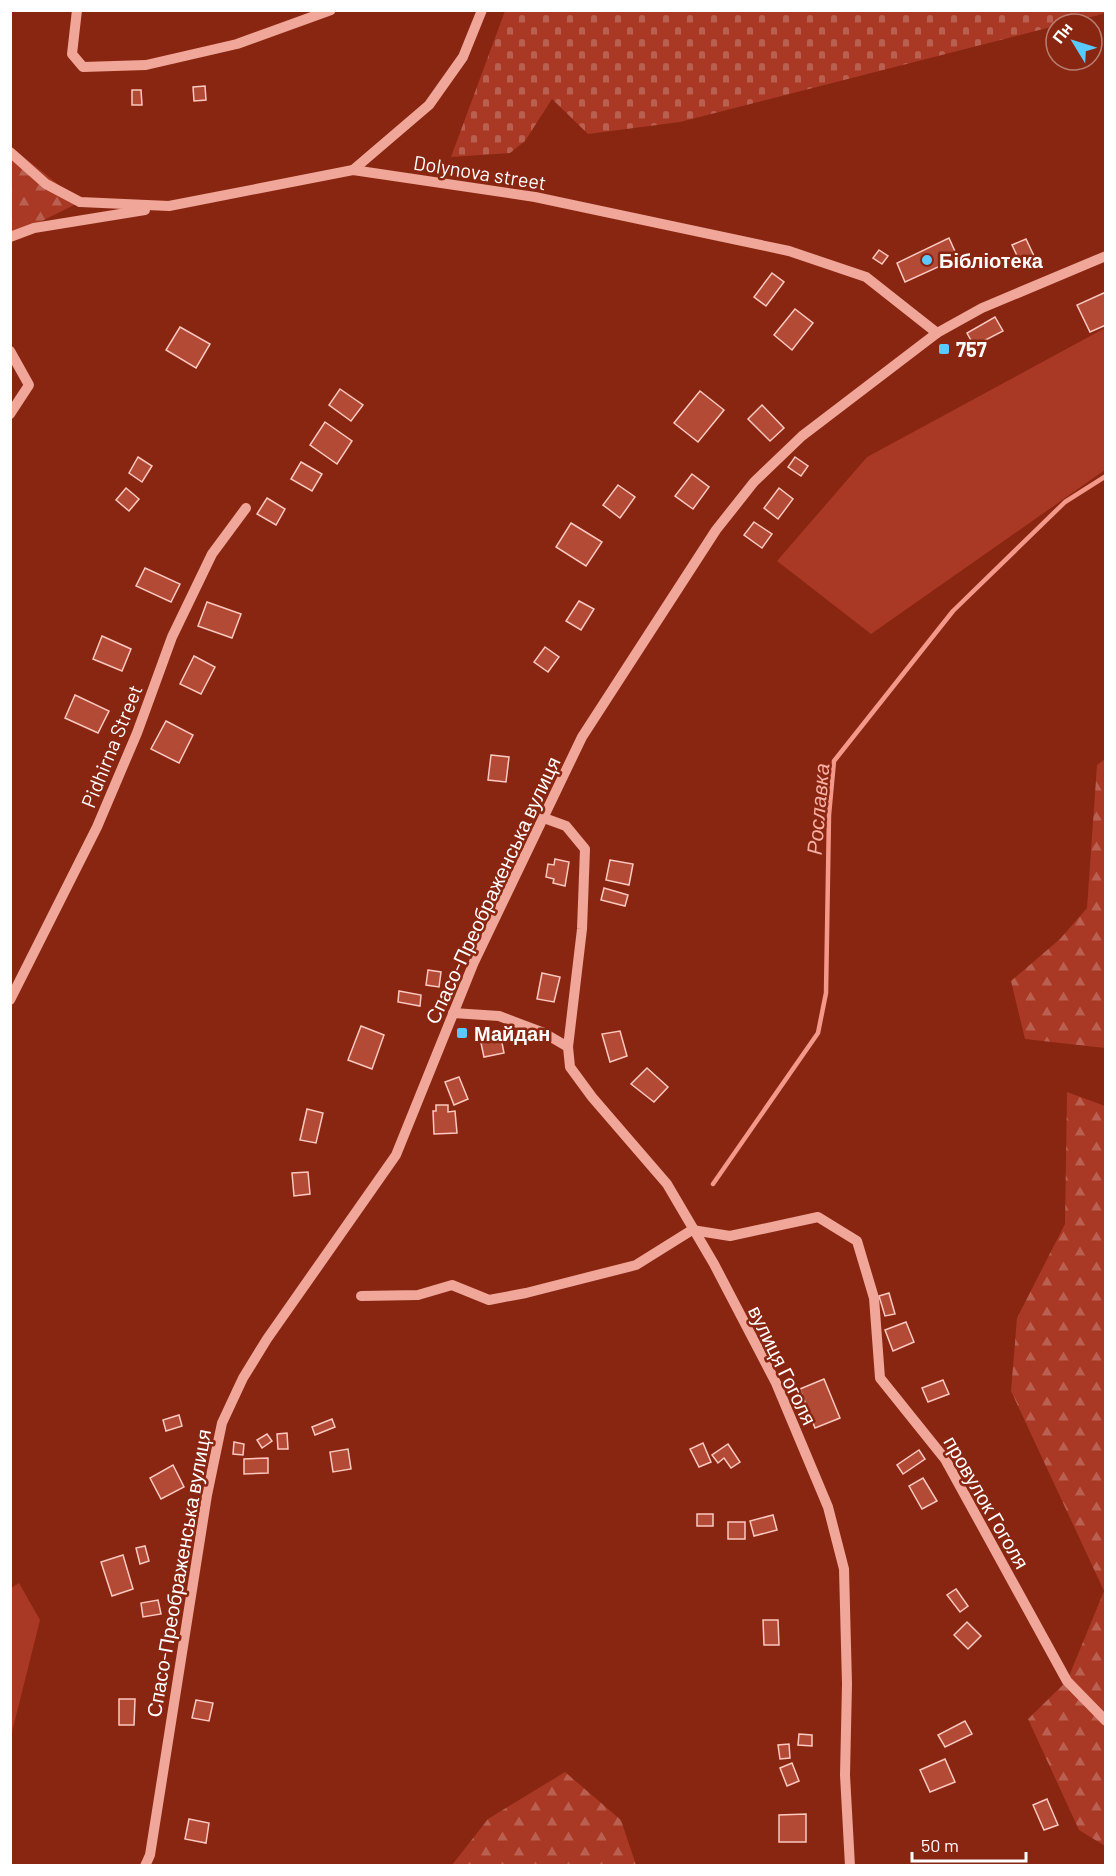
<svg xmlns="http://www.w3.org/2000/svg" width="1116" height="1876" font-family="Barlow,sans-serif">
<style>
.forest{fill:url(#forest-firs)}
.cemetery{fill:url(#cemetery-stones)}
.garden{fill:#a93824}
.lines{fill:none;stroke-linecap:round;stroke-linejoin:round}
.stream{stroke:#f4998a;stroke-width:4.5}
.building{fill:#b24a36;stroke:#fcc8bf;stroke-width:1.5}
.minor{stroke:#f0a698;stroke-width:10}
.poi-dot{fill:#58caff;stroke:#892612;stroke-width:2}
.labels{text-anchor:middle;dominant-baseline:central;stroke-width:5;stroke-linejoin:round;paint-order:stroke}
.street-label{font-size:20px;fill:#fff;stroke:#892612}
.poi-label{font-size:20px;font-weight:bold;fill:#fff;stroke:#892612;text-anchor:start}
.water-label{font-size:21px;font-style:italic;fill:#f8b0a4;stroke:#892612}
</style>
<defs>
<pattern id="forest-firs" width="22" height="20" patternUnits="userSpaceOnUse" patternTransform="scale(1.5)"><rect width="22" height="20" fill="#a93824"/><path d="M5 1l3.5 6h-7zM16 11l3.5 6h-7z" fill="#ba6050"/></pattern>
<pattern id="cemetery-stones" width="16" height="16" patternUnits="userSpaceOnUse" patternTransform="scale(1.5)"><rect width="16" height="16" fill="#a93824"/><path d="M2 7V4a2 2 0 0 1 4 0v3zM10 15v-3a2 2 0 0 1 4 0v3z" fill="#ba6050"/></pattern>
</defs>
<rect width="100%" height="100%" fill="#892612"/>
<g class="forest">
<polygon points="10,146 80,202 10,237"/>
<polygon points="1105,759 1105,1048 1025,1039 1011,981 1060,939 1087,908 1097,765"/>
<polygon points="1067,1092 1105,1106 1105,1846 1079,1830 1028,1719 1067,1681 1104,1591 1011,1391 1017,1318 1065,1224"/>
<polygon points="565,1772 621,1820 636,1865 452,1865 488,1819"/>
</g>
<polygon class="cemetery" points="505,11 1105,10 1106,13 680,122 588,134 552,99 525,141 510,153 451,157"/>
<g class="garden">
<polygon points="1105,328 1105,470 871,634 777,561 867,457"/>
<polygon points="19,1583 40,1620 11,1736 11,1588"/>
</g>
<g class="lines">
<polyline class="stream" points="713,1184 818,1033 826,993 829,815 834,761 953,611 1065,502 1106,476"/>
</g>
<g class="building">
<polygon points="205,86 206,100 194,101 193,87"/>
<polygon points="132,90 141,90 142,105 132,105"/>
<polygon points="949,238 958,258 905,282 897,263"/>
<polygon points="1026,239 1034,256 1020,262 1012,245"/>
<polygon points="879,250 888,256 882,264 873,258"/>
<polygon points="772,273 784,282 766,306 754,297"/>
<polygon points="1106,292 1106,325 1090,332 1077,305"/>
<polygon points="795,309 813,323 792,350 774,335"/>
<polygon points="995,317 1003,331 974,346 967,333"/>
<polygon points="180,327 210,344 196,368 166,350"/>
<polygon points="340,389 363,405 351,421 329,405"/>
<polygon points="700,391 724,410 698,442 674,423"/>
<polygon points="762,405 784,428 770,441 748,419"/>
<polygon points="325,422 352,441 337,464 310,445"/>
<polygon points="138,457 152,466 142,482 129,473"/>
<polygon points="795,457 808,466 801,476 788,467"/>
<polygon points="301,462 322,474 312,491 291,479"/>
<polygon points="692,474 709,487 693,509 675,496"/>
<polygon points="618,485 635,497 620,518 603,505"/>
<polygon points="126,488 139,499 129,511 116,500"/>
<polygon points="779,488 793,499 778,519 764,508"/>
<polygon points="267,498 285,509 276,525 257,514"/>
<polygon points="754,522 772,534 762,548 744,535"/>
<polygon points="571,523 602,542 586,566 556,547"/>
<polygon points="145,568 180,584 171,602 136,586"/>
<polygon points="579,601 594,609 581,630 566,621"/>
<polygon points="207,602 241,614 232,638 198,626"/>
<polygon points="102,636 131,649 122,671 93,659"/>
<polygon points="545,647 559,657 548,672 534,662"/>
<polygon points="194,656 215,667 201,694 180,684"/>
<polygon points="75,695 109,711 98,733 65,718"/>
<polygon points="166,721 193,735 179,763 151,749"/>
<polygon points="491,755 509,757 506,782 488,780"/>
<polygon points="555,859 569,862 565,886 553,883 554,879 546,877 548,864 554,865"/>
<polygon points="610,860 633,864 629,885 606,880"/>
<polygon points="604,888 628,895 625,906 601,900"/>
<polygon points="428,970 441,972 439,987 426,985"/>
<polygon points="542,973 560,977 554,1002 537,999"/>
<polygon points="399,991 421,995 420,1006 398,1002"/>
<polygon points="361,1026 384,1035 372,1069 348,1060"/>
<polygon points="620,1031 627,1056 610,1062 602,1034"/>
<polygon points="501,1038 504,1053 484,1057 481,1043"/>
<polygon points="647,1068 668,1087 654,1102 631,1084"/>
<polygon points="459,1077 468,1099 454,1105 445,1082"/>
<polygon points="436,1105 448,1105 448,1112 455,1111 457,1133 434,1134 433,1111 436,1111"/>
<polygon points="307,1109 323,1113 316,1143 300,1140"/>
<polygon points="308,1172 310,1194 294,1196 292,1173"/>
<polygon points="889,1293 895,1314 885,1316 879,1296"/>
<polygon points="906,1322 914,1342 893,1351 885,1330"/>
<polygon points="824,1379 840,1418 815,1428 800,1389"/>
<polygon points="943,1380 949,1394 928,1402 922,1388"/>
<polygon points="179,1415 182,1426 166,1431 163,1420"/>
<polygon points="332,1419 335,1427 315,1435 312,1427"/>
<polygon points="287,1433 288,1449 278,1449 277,1434"/>
<polygon points="267,1434 272,1441 262,1448 257,1440"/>
<polygon points="234,1442 244,1444 243,1455 233,1454"/>
<polygon points="703,1443 711,1462 699,1467 690,1449"/>
<polygon points="728,1444 740,1462 731,1468 724,1458 718,1463 712,1455"/>
<polygon points="348,1449 351,1469 333,1472 330,1452"/>
<polygon points="919,1450 925,1459 903,1474 897,1465"/>
<polygon points="268,1458 268,1473 244,1474 244,1459"/>
<polygon points="173,1465 184,1487 161,1499 150,1478"/>
<polygon points="923,1478 937,1501 922,1509 909,1486"/>
<rect x="697" y="1514" width="16" height="12"/>
<polygon points="773,1515 777,1530 754,1536 750,1521"/>
<rect x="728" y="1522" width="17" height="17"/>
<polygon points="145,1546 149,1561 140,1564 136,1548"/>
<polygon points="123,1555 133,1589 112,1596 101,1562"/>
<polygon points="956,1589 968,1606 960,1612 947,1595"/>
<polygon points="158,1600 161,1614 143,1617 141,1603"/>
<polygon points="763,1620 778,1620 779,1645 764,1645"/>
<polygon points="967,1622 981,1636 968,1649 954,1635"/>
<polygon points="119,1699 135,1699 134,1725 119,1725"/>
<polygon points="196,1700 213,1703 209,1721 192,1718"/>
<polygon points="965,1721 972,1734 945,1747 938,1735"/>
<polygon points="799,1734 812,1735 812,1746 798,1745"/>
<polygon points="789,1744 790,1758 780,1759 778,1745"/>
<polygon points="945,1759 955,1782 930,1792 920,1770"/>
<polygon points="792,1763 799,1781 787,1786 780,1768"/>
<polygon points="1047,1799 1058,1825 1044,1830 1033,1805"/>
<polygon points="806,1814 806,1842 779,1842 779,1815"/>
<polygon points="189,1819 209,1823 206,1843 185,1839"/>
</g>
<g class="lines">
<g class="minor">
<polyline points="77,10 72,54 83,67 146,65 237,44 331,10"/>
<polyline points="10,152 46,184 80,202 169,206 353,170 535,197 789,251 866,277 937,333"/>
<polyline points="353,170 429,105 463,57 482,10"/>
<polyline points="10,237 34,228 145,210"/>
<polyline points="10,351 29,385 10,414"/>
<polyline points="544,818 566,826 585,849 582,929 568,1047"/>
<polyline points="10,1000 97,827 137,733 172,637 212,554 246,508"/>
<polyline points="453,1013 499,1016 544,1033 568,1047 570,1067 592,1097 667,1184 714,1264 776,1383 828,1507 844,1569 847,1684 845,1775 850,1866"/>
<polyline points="361,1296 418,1295 452,1285 489,1300 526,1293 636,1265 692,1230 730,1236 818,1217 857,1241 874,1298 880,1378 945,1459 1067,1681 1106,1721"/>
<polyline points="145,1866 150,1855 207,1495 222,1423 243,1378 267,1339 396,1155 474,962 582,737 716,530 754,482 802,436 937,333 982,308 1106,256"/>
</g>
</g>
<g class="poi-dot">
<circle cx="927" cy="260" r="6"/>
<rect x="938" y="343" width="12" height="12" rx="3"/>
<rect x="456" y="1027" width="12" height="12" rx="3"/>
</g>
<g class="labels">
<g class="street-label">
<text transform="translate(480 172) rotate(9)">Dolynova street</text>
<text transform="translate(111 746) rotate(-68)">Pidhirna Street</text>
<text transform="translate(492 890) rotate(-65)">Спасо-Преображенська вулиця</text>
<text transform="translate(783 1365) rotate(64)">вулиця Гоголя</text>
<text transform="translate(987 1502) rotate(60)">провулок Гоголя</text>
<text transform="translate(178 1573) rotate(-80)">Спасо-Преображенська вулиця</text>
</g>
<g class="poi-label">
<text x="939" y="260">Бібліотека</text>
<text x="956" y="349">757</text>
<text x="474" y="1033">Майдан</text>
</g>
<g class="water-label">
<text transform="translate(817 809) rotate(-85)">Рославка</text>
</g>
</g>
<rect width="1116" height="1876" fill="none" stroke="#ffffff" stroke-width="24"/>
<g transform="translate(1074 42) rotate(308)"><circle r="28" fill="#892612" stroke="#b87d71" stroke-width="1.5"/>
<path d="M0-4.5L10 22L0 15L-10 22Z" fill="#58caff"/>
<text y="-9" font-size="16" font-weight="bold" text-anchor="middle" fill="#ffffff">Пн</text>
</g>
<path d="M912 1852v9h114v-9" fill="none" stroke="#ffffff" stroke-width="3"/>
<text x="921" y="1852" font-size="18" fill="#ffffff" stroke="#892612" stroke-width="4.5" paint-order="stroke">50 m</text>
</svg>
